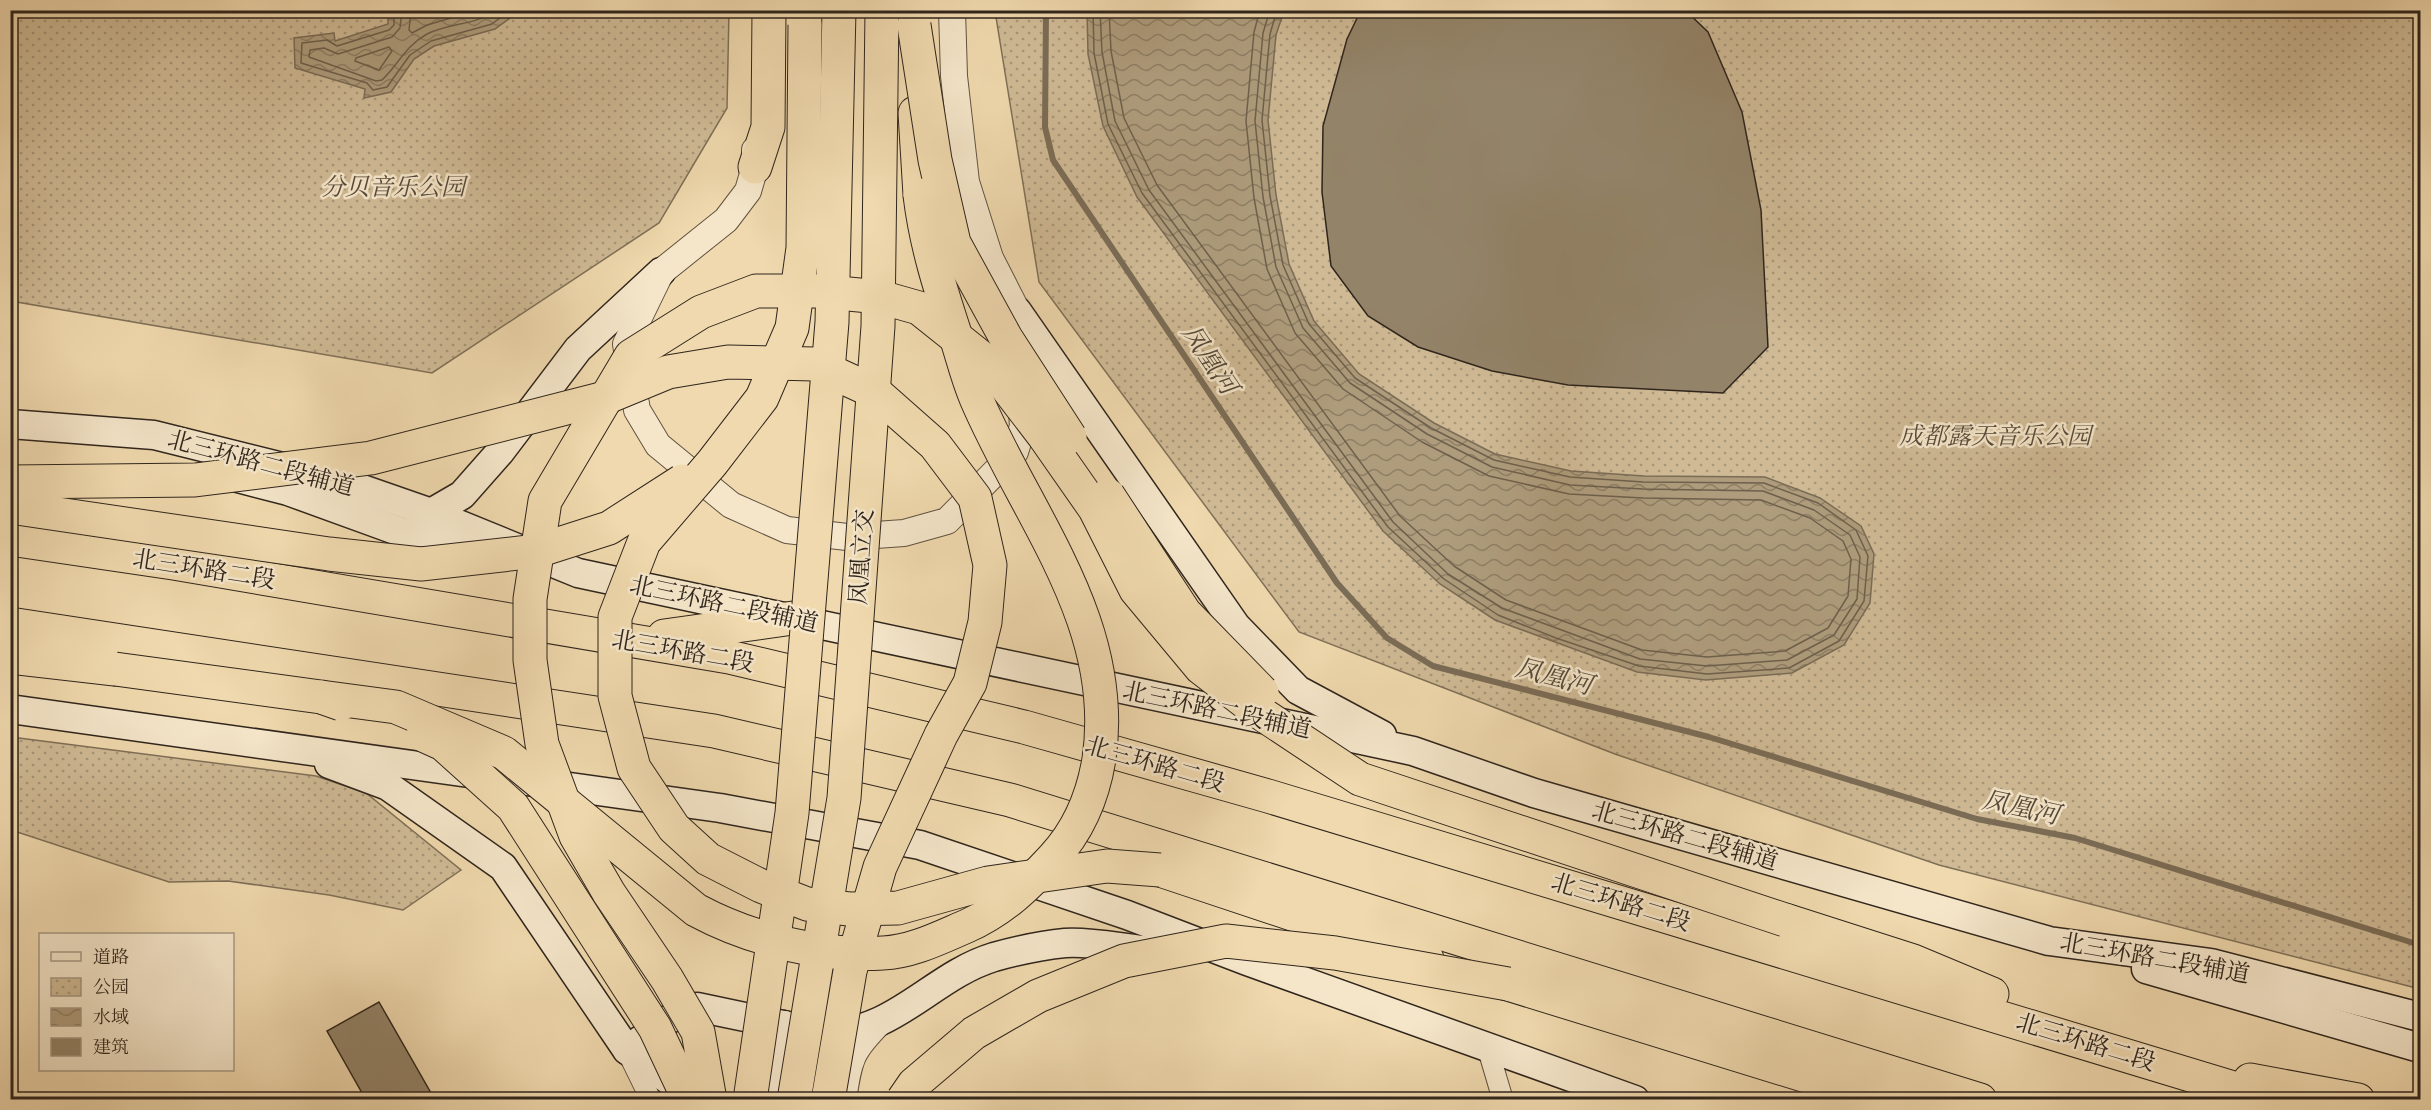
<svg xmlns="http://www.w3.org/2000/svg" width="2431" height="1110" font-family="'IM FELL Great Primer','Noto Serif SC',serif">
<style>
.park{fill:url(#park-dots);stroke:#7f7058;stroke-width:1.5}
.water{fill:url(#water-waves);stroke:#7b6c56;stroke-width:1.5}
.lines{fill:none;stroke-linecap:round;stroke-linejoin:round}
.shore{stroke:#6e604c;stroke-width:1.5}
.stream{stroke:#7b6c56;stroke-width:6}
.building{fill:#938368;stroke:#2f251c;stroke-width:1.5}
.minor-casing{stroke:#5f5240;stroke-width:22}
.tertiary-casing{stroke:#5f5240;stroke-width:28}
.secondary-casing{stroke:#2f251c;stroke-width:31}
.trunk-casing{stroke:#2f251c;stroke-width:35}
.minor{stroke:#f5e6ca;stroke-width:20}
.tertiary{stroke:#f5e6ca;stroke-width:26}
.secondary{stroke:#f5e6ca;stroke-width:28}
.trunk{stroke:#f0d9ae;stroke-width:33}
.trunk-bridge-casing{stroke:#2f251c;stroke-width:35;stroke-linecap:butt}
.trunk-bridge{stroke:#f0d9ae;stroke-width:33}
.labels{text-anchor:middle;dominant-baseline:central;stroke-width:5;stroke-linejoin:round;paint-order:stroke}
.park-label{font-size:24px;font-style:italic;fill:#574a3a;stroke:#f5e6ca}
.street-label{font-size:24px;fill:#2f251c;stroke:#f5e6ca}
.water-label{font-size:26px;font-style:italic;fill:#554939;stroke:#f5e6ca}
</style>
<defs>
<pattern id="park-dots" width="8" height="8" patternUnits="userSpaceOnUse" patternTransform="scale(1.5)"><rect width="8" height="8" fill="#cfba95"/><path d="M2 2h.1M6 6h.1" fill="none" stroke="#a89779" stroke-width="1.8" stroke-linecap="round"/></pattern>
<pattern id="water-waves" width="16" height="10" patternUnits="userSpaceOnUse" patternTransform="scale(1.5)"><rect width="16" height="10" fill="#ae9c7c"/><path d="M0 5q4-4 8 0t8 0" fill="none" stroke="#8e7f65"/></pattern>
</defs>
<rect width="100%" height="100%" fill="#f0d9ae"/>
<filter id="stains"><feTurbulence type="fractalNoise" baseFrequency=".00333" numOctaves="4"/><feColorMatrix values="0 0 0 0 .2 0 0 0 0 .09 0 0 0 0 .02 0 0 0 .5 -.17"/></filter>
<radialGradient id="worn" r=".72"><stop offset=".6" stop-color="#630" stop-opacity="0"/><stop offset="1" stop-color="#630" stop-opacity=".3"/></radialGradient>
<g class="park">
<polygon points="10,11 729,11 727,108 659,223 432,373 11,301"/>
<polygon points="995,11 2420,11 2420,989 1939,865 1615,754 1299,632 1039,282"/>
<polygon points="11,737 316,776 366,793 461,870 403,910 329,895 228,881 169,882 11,830"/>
</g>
<g class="water">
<polygon points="388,11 388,10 520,11 495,29 434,46 414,59 391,92 364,98 365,89 295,68 294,38 334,33 335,41 388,24"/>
<polygon points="1087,11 1284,11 1276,35 1268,120 1276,195 1289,264 1314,321 1359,374 1434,423 1495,454 1571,471 1644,476 1765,477 1820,498 1861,526 1874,554 1870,603 1844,645 1792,673 1706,680 1637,672 1495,620 1440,584 1383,531 1137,197 1103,126 1088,54"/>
</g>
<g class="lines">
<g class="shore">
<polyline points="394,10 394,25 389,30 337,46 327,40 302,43 301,63 367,83 373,90 387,87 410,55 431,41 492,24 510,10"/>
<path d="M402,10l-2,18 -8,9 -54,17 -14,-6 -14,2 -1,7 67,24 6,-1c17,-16 22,-33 45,-46 22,-11 50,-9 70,-24"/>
<polyline points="411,10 409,30 412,33 427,25 478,10"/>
<polyline points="1093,10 1094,53 1108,124 1142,193 1388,527 1444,579 1498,615 1556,638 1639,666 1707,674 1789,668 1839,641 1864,601 1868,556 1856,530 1818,503 1764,483 1643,482 1570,477 1494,460 1431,428 1355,378 1309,324 1283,265 1270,196 1262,120 1270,34 1277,10"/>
<polyline points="1100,10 1102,52 1115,121 1149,190 1393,522 1448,574 1502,608 1640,659 1707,666 1787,660 1834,635 1857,599 1860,557 1850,535 1814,510 1763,491 1643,489 1570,485 1492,467 1427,434 1350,383 1303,328 1276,267 1263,197 1255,121 1263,33 1270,10"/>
<polyline points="1109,10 1111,51 1124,118 1157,185 1400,516 1454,566 1506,600 1642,650 1707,657 1785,651 1828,628 1848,596 1851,559 1843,541 1810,518 1761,500 1643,498 1569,494 1489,476 1422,442 1343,389 1295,333 1267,269 1254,198 1246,121 1254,32 1260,10"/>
<polygon points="389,47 392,51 379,70 355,61 356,58"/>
</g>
<polyline class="stream" points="1046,10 1045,127 1053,160 1337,583 1387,638 1433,666 1709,737 1977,819 2075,838 2420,945"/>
</g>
<g class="building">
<polygon points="1361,10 1685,10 1708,32 1742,112 1761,210 1768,347 1723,393 1568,385 1492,371 1418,347 1368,316 1331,266 1322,192 1323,126 1347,39"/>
<polygon points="379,1002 435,1100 366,1100 327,1031"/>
</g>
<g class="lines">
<defs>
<g id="minor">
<polyline points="1487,1046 1503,1100"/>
<polyline points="628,1053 651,1100"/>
<path d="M846,1100c6,-40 7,-47 36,-76"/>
</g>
<g id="tertiary">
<polyline points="952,10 954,76 966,182 990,258 1017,311 1018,332"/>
<polyline points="755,150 755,167 748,191 726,220 661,272 626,344 637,410 658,445 731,505 787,530 847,537 904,533 947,521 1015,452 1023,426 1021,399"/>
</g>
<g id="secondary">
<polyline points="1017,311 1236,626 1298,690 1382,735"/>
<polyline points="10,424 154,435 339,481 431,513 578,573 1413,751 1534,793 2049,941 2211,963 2420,1017"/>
<polyline points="234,477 288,491 401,532 492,553"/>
<polyline points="431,513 462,495 500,452 578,349 661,272"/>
<polyline points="10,709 720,808 920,845 1127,915 1247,961 1635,1100"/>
<polyline points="329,764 388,786 503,867 627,1050 688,1094"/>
<polyline points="2146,969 2420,1048"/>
<path d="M627,1050l44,-32 26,-11 129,27c70,-1 106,-58 168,-77 22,-6 49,-12 71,-14 28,-2 59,6 87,8"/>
<polyline points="774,1100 784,1025"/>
</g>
<g id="trunk">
<polyline points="915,113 920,195"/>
<polyline points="755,167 768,127 769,10"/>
<polyline points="10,539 173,563 729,657 1024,727 1268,796 2273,1100"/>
<polyline points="10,624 714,731 1010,800 1980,1100"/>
<polyline points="664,636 793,618"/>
<polyline points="10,657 115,669"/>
<polyline points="1160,870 1427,959"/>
<polyline points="1785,920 1913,961 1992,994"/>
<polyline points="1482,976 1884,1100"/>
<polyline points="2250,1080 2358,1100"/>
</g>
</defs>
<use href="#minor" class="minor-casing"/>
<use href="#tertiary" class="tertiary-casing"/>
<use href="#secondary" class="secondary-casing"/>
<use href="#trunk" class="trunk-casing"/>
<use href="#minor" class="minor"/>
<use href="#tertiary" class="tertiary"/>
<use href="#secondary" class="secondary"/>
<use href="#trunk" class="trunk"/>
<defs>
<g id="trunk-bridge">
<polyline points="805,25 803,248 792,328 762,398 712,463 644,542 615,617 615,696 634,768 674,828 708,859 761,886 807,904 849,909 898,908 988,883 1107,866 1160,870"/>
<polyline points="914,25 935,160 954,243 1006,338 1070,437"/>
<polyline points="10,482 195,480 371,458 605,398 668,372 728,362 814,364 875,392 935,445 975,498 990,565 985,622 970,683 941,735 880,867 850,971 828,1100"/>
<polyline points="1108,495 1185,613 1262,692"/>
<polyline points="10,507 329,554 421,564 537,551 609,528 682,481"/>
<polyline points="115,669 321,697 341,704"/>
<path d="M321,697l75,10 108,46 192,157c54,29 125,47 187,43 29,-1 58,-16 84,-27 36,-16 60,-40 86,-68 26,-28 40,-62 46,-99 20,-137 -73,-243 -123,-361 -8,-19 -13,-39 -19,-58 -16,-49 -31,-94 -37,-145"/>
<polyline points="423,735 443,744 513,807 655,1028 689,1100"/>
<polyline points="710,1100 698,1032 667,979 609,893 576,836 542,744 530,660 530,599 545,501 631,356 701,312 756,291 817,291 880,297 919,308 988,363 1044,436 1095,509 1136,590 1201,668 1253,708 1360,779 1785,920"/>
<polyline points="750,1100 792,813 832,322 839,10"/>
<polyline points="794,1100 844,798 878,326 882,10"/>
<polyline points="903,1100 914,1084 974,1033 1038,996 1124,961 1226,941 1335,953 1508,984"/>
</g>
</defs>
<use href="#trunk-bridge" class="trunk-bridge-casing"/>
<use href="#trunk-bridge" class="trunk-bridge"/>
</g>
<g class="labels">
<g class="park-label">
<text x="393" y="187">分贝音乐公园</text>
<text x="1995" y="436">成都露天音乐公园</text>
</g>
<g class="street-label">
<text transform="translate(261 463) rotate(15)">北三环路二段辅道</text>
<text transform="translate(861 557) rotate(-86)">凤凰立交</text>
<text transform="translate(204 569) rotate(9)">北三环路二段</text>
<text transform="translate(724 604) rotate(12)">北三环路二段辅道</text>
<text transform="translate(683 651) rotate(10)">北三环路二段</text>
<text transform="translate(1217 710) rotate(12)">北三环路二段辅道</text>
<text transform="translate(1155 764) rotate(16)">北三环路二段</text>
<text transform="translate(1685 836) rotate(16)">北三环路二段辅道</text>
<text transform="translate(1621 902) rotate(17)">北三环路二段</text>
<text transform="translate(2155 958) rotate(10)">北三环路二段辅道</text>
<text transform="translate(2086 1042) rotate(17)">北三环路二段</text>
</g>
<g class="water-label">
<text transform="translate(1210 359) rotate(56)">凤凰河</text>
<text transform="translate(1554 676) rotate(14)">凤凰河</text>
<text transform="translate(2021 807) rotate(12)">凤凰河</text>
</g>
</g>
<rect width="2431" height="1110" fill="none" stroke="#f0d9ae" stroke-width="36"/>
<rect x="12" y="12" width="2407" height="1086" fill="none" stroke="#2f251c" stroke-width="3"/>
<rect x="18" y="18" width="2395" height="1074" fill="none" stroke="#2f251c" stroke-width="1.5"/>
<rect x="39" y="933" width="195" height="138" fill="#f5e6ca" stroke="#a69984" stroke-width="1.5"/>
<rect x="51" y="952" width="30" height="9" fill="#f5e6ca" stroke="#a69984" stroke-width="1.5"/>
<text x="93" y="963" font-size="18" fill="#2f251c">道路</text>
<rect x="51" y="978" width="30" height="18" fill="url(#park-dots)" stroke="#a69984" stroke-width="1.5"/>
<text x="93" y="993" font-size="18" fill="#2f251c">公园</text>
<rect x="51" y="1008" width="30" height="18" fill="url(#water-waves)" stroke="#a69984" stroke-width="1.5"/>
<text x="93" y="1023" font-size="18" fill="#2f251c">水域</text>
<rect x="51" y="1038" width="30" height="18" fill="#938368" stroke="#a69984" stroke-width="1.5"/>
<text x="93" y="1053" font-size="18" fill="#2f251c">建筑</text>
<rect width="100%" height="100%" filter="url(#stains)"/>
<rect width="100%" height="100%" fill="url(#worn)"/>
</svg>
